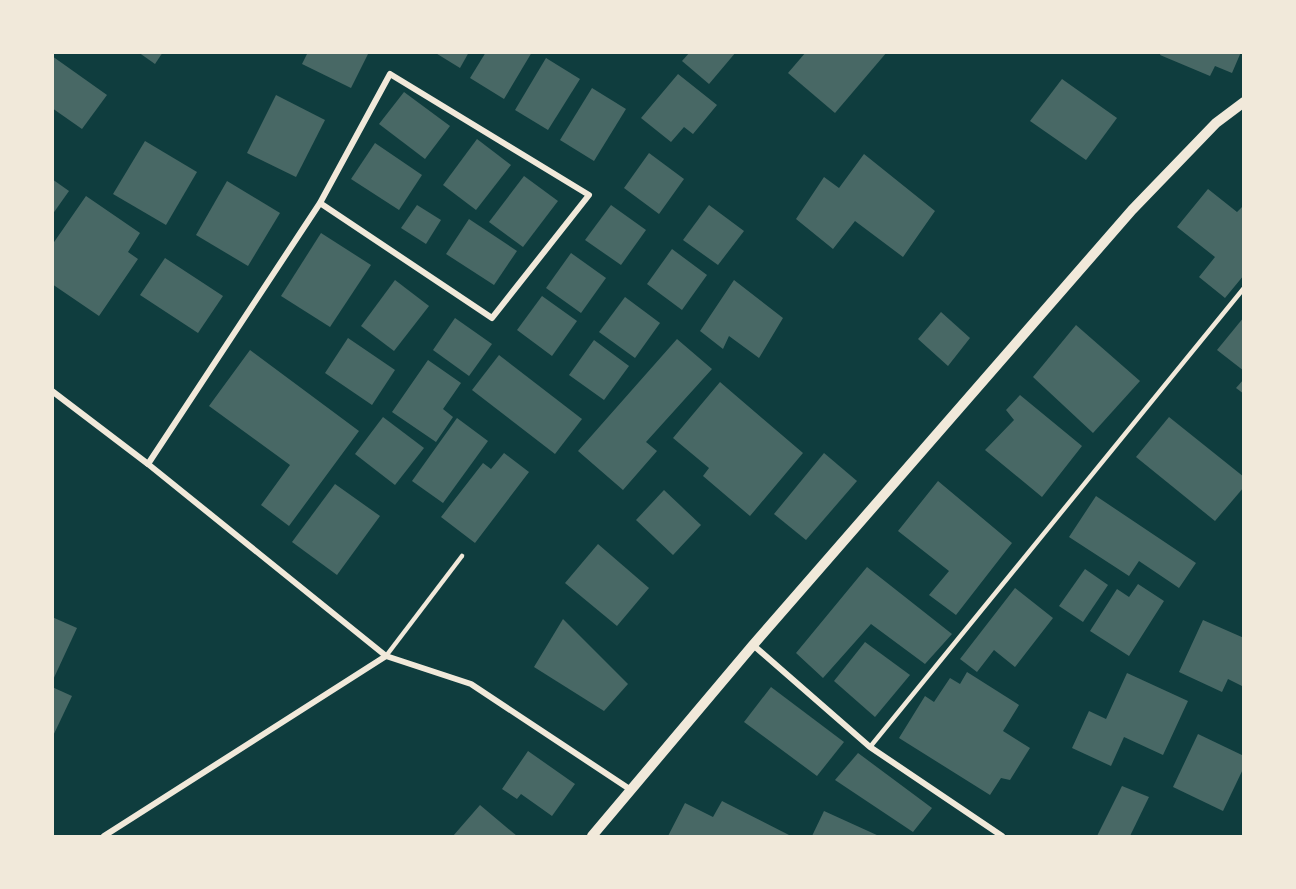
<svg xmlns="http://www.w3.org/2000/svg" width="1296" height="889" font-family="Poppins,sans-serif">
<style>
.building{fill:#486865}
.lines{fill:none;stroke-linecap:round;stroke-linejoin:round}
.service{stroke:#f1e9da;stroke-width:4.5}
.minor{stroke:#f1e9da;stroke-width:6}
.tertiary{stroke:#f1e9da;stroke-width:10}
</style>
<rect width="100%" height="100%" fill="#0f3d3e"/>
<g class="building">
<polygon points="138,52 163,52 155,64"/>
<polygon points="308,52 369,52 351,88 302,64"/>
<polygon points="434,52 469,52 460,68"/>
<polygon points="486,52 532,52 504,99 470,78"/>
<polygon points="690,52 736,52 709,84 682,61"/>
<polygon points="806,52 887,52 835,113 788,73"/>
<polygon points="1161,52 1241,52 1232,73 1215,66 1210,76 1160,55"/>
<polygon points="52,56 107,95 82,129 52,108"/>
<polygon points="546,58 580,79 548,130 515,110"/>
<polygon points="678,74 717,105 693,134 684,127 671,142 641,118"/>
<polygon points="1062,79 1117,118 1086,160 1030,121"/>
<polygon points="592,88 626,109 594,161 560,140"/>
<polygon points="404,92 450,126 425,159 379,124"/>
<polygon points="276,95 325,120 296,177 247,153"/>
<polygon points="477,139 511,165 476,210 443,185"/>
<polygon points="145,141 197,172 166,225 113,194"/>
<polygon points="375,143 422,175 399,210 351,179"/>
<polygon points="649,153 684,179 659,214 624,188"/>
<polygon points="864,154 935,211 903,257 855,221 833,249 796,219 824,177 839,188"/>
<polygon points="524,176 558,201 523,247 489,222"/>
<polygon points="52,179 69,191 52,215"/>
<polygon points="227,181 280,213 248,266 196,235"/>
<polygon points="1208,189 1237,212 1244,205 1244,275 1225,298 1199,277 1215,257 1177,227"/>
<polygon points="86,196 140,233 128,252 138,259 99,316 52,284 52,245"/>
<polygon points="417,205 441,220 426,244 401,228"/>
<polygon points="611,205 646,230 621,265 585,240"/>
<polygon points="709,205 744,231 718,265 683,240"/>
<polygon points="469,219 517,251 494,285 446,254"/>
<polygon points="321,233 371,265 330,327 281,296"/>
<polygon points="672,249 707,275 682,310 647,284"/>
<polygon points="571,253 606,278 581,313 546,288"/>
<polygon points="165,258 223,296 198,333 140,295"/>
<polygon points="395,280 429,306 394,351 361,326"/>
<polygon points="734,280 783,318 759,358 729,336 723,349 700,331"/>
<polygon points="542,296 577,321 552,356 517,330"/>
<polygon points="625,297 660,323 635,358 599,332"/>
<polygon points="941,312 970,338 948,366 918,339"/>
<polygon points="1244,317 1244,371 1217,350"/>
<polygon points="455,318 492,344 469,376 433,350"/>
<polygon points="1076,325 1140,381 1093,433 1033,377"/>
<polygon points="348,338 395,370 372,405 325,373"/>
<polygon points="677,339 712,369 646,442 657,451 623,490 578,451"/>
<polygon points="594,340 629,366 604,400 569,375"/>
<polygon points="250,350 359,431 289,526 261,505 290,465 209,406"/>
<polygon points="499,355 582,419 555,454 472,390"/>
<polygon points="428,360 461,383 443,409 453,417 436,442 392,412"/>
<polygon points="1244,379 1244,394 1236,388"/>
<polygon points="720,382 803,453 750,516 703,476 709,468 673,438"/>
<polygon points="1020,395 1082,446 1042,497 985,450 1014,420 1006,410"/>
<polygon points="383,417 424,448 395,485 355,454"/>
<polygon points="1169,417 1244,477 1244,487 1215,521 1136,457"/>
<polygon points="457,418 488,441 443,503 412,481"/>
<polygon points="504,453 529,472 475,543 441,517 483,463 491,469"/>
<polygon points="824,453 857,481 806,540 774,514"/>
<polygon points="938,481 1012,543 956,615 929,595 949,571 898,531"/>
<polygon points="335,484 380,516 337,575 292,542"/>
<polygon points="664,490 701,525 673,555 636,520"/>
<polygon points="1096,496 1196,563 1179,588 1139,561 1129,576 1069,537"/>
<polygon points="598,544 649,588 617,626 565,583"/>
<polygon points="867,567 952,634 925,664 871,624 823,678 796,653"/>
<polygon points="1085,569 1108,585 1083,622 1059,606"/>
<polygon points="1138,584 1164,601 1129,656 1090,631 1117,589 1129,597"/>
<polygon points="1015,588 1053,618 1015,667 994,650 977,672 960,659"/>
<polygon points="52,617 77,628 52,682"/>
<polygon points="563,619 628,684 604,711 534,667"/>
<polygon points="1203,620 1244,638 1244,687 1228,679 1222,692 1179,672"/>
<polygon points="865,642 910,675 875,717 834,681"/>
<polygon points="967,672 1019,705 1003,731 1030,748 1010,780 1001,778 990,795 899,738 925,696 934,702 950,678 960,684"/>
<polygon points="1127,673 1188,701 1163,755 1124,737 1111,766 1072,748 1089,711 1106,719"/>
<polygon points="52,687 72,696 52,738"/>
<polygon points="771,687 844,742 817,776 744,722"/>
<polygon points="1198,734 1244,756 1244,767 1223,811 1173,787"/>
<polygon points="528,751 575,784 552,816 521,794 517,799 502,789"/>
<polygon points="858,753 932,808 913,832 835,780"/>
<polygon points="1122,786 1149,797 1130,836 1097,836"/>
<polygon points="722,801 791,836 668,836 685,803 713,817"/>
<polygon points="480,805 517,836 453,836"/>
<polygon points="824,811 879,836 812,836"/>
</g>
<g class="lines">
<g class="service">
<polyline points="386,656 462,556"/>
<polyline points="870,747 1244,288"/>
</g>
<g class="minor">
<polyline points="52,391 148,464 386,656 471,684 631,790"/>
<polyline points="148,464 320,203 390,74 589,195 492,318 320,203"/>
<polyline points="753,645 870,747 1002,836"/>
<polyline points="104,836 386,656"/>
</g>
<polyline class="tertiary" points="592,836 753,645 1132,210 1216,123 1244,102"/>
</g>
<rect width="1296" height="889" fill="none" stroke="#f1e9da" stroke-width="108"/>
</svg>
